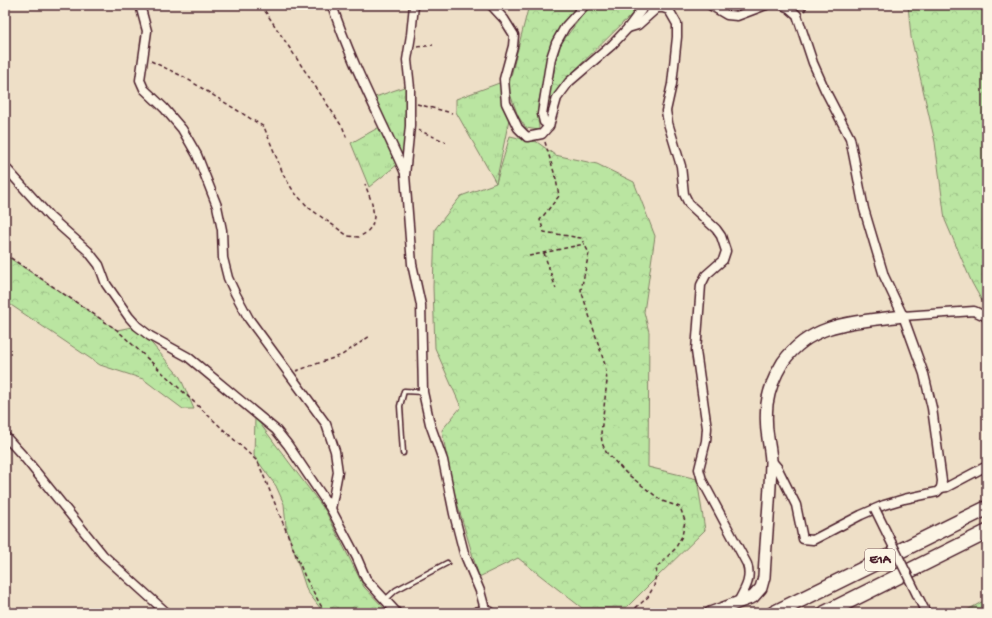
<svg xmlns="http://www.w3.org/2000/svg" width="992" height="618" font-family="'Gochi Hand',sans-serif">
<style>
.grass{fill:url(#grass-tufts);stroke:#828266}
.forest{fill:url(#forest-crowns);stroke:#828266}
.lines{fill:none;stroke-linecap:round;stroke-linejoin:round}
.lane-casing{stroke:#4a1f2b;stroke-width:7}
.street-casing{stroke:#4a1f2b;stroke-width:11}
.secondary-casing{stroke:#4a1f2b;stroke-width:14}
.highway-casing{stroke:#4a1f2b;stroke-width:17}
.path{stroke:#4a1f2b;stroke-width:1.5;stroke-dasharray:4 3;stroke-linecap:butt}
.lane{stroke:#fcf5e5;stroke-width:4}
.street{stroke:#fcf5e5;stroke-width:8}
.secondary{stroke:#fcf5e5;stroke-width:11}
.highway{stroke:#fcf5e5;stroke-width:14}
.street-bridge-casing{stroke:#4a1f2b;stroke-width:11;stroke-linecap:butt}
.street-bridge{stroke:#fcf5e5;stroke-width:8}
.labels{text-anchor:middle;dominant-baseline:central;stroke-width:3;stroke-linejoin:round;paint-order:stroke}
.shield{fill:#fcf5e5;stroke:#7f5f63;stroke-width:1}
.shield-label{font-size:13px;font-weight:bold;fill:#4a1f2b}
</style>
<defs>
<pattern id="grass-tufts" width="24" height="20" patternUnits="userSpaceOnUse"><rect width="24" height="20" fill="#bae5a1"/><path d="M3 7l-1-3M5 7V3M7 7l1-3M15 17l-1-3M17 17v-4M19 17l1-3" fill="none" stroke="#a1c48b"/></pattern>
<pattern id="forest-crowns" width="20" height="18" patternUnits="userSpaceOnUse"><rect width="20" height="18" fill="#bae5a1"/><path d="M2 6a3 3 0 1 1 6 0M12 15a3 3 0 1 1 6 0" fill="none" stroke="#a1c48b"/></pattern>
</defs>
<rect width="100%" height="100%" fill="#eedfc7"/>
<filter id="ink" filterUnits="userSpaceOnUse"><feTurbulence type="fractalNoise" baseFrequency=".025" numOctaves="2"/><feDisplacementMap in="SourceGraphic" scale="8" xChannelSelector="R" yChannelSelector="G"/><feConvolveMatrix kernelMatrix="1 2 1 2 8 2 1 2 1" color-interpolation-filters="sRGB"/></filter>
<g filter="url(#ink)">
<g class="grass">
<polygon points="502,82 509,119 496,183 456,112 456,99"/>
<polygon points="407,86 408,134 402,161 369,187 351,143 383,125 375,97"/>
</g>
<g class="forest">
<polygon points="529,5 578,5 554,40 538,104 539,130 526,128 518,116 508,88"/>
<polygon points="590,5 638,5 631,15 565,80 550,104 547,103 560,45"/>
<polygon points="908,5 987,5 987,310 972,283 945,220 935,142 911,37"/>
<polygon points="510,136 537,142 555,155 597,164 634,182 655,236 644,312 649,332 648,467 697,479 705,530 655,579 627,607 582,608 518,558 479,577 451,482 442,430 461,407 435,348 433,287 435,229 461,196 496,183"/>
<polygon points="5,255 117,330 137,326 180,377 194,409 183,409 143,379 100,365 5,301"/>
<polygon points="255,417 325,510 364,587 389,613 324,613 307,591 286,527 284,504 276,486 254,456"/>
<polygon points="987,599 987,613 962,613"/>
</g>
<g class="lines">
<defs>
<g id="lane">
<polyline points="403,453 400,406 404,391 423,392"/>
<polyline points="385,600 396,590 447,563"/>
</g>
<g id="street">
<polyline points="140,5 147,31 140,80 144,89 164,108 182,129 197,155 217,206 222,230 223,258 228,278 235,293 249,319 326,424 335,451 338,472 331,509"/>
<path d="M332,5c19,58 48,112 73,168"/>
<polyline points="414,5 411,35 407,60 410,88 410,126 405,175 412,264 421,305 423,392 430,424 443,460 454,514 464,553 480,591 486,613"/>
<polyline points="491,5 504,19 514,35 513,46 504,79 506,103 518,128 527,137 542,134 549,126 557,98 569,82 612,45 628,28 645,5"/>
<polyline points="710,5 727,15 737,16 766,5"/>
<path d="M628,28l10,-3 19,-17h6l6,2 8,14v13l-5,47 -6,27 2,12 13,43 3,28 5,10 27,25 5,7 5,15 -3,9 -17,15 -5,10 -5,66 11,77 -1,13 -7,28 3,11 45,84c5,15 -2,25 -9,38"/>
<polyline points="549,126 544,122 542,114 551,58 556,43 565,27 585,5"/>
<polyline points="5,167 50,217 88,251 99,265 106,284 129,317 137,326 150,336 188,357 276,430 288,445 331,509 357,558 366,579 397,613"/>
<polyline points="903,316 974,311 987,317"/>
<polyline points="5,436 24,457 103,555 167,613"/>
<polyline points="771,460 777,467 796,505 803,539 813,540 861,515 884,505 904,499 937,492 941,488 942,481 932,408 924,374 903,316 884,276 864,209 850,138 825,90 813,63 797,15 789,8 782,5"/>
<polyline points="941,488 947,487 983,468 987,467"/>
<polyline points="5,608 9,613"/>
</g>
<g id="secondary">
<polyline points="477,613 486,611 490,613"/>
<path d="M710,613l43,-16 8,-9 3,-11c2,-38 6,-77 7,-115 0,-8 -2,-16 -3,-24 -2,-11 -2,-23 -1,-34 2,-15 8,-29 16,-42 29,-41 75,-40 120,-46"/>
</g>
<g id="highway">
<polyline points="774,613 987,508"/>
<polyline points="825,613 987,532"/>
</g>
</defs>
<use href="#lane" class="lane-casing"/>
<use href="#street" class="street-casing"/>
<use href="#secondary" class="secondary-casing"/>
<use href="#highway" class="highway-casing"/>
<g class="path">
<polyline points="261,5 343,128 347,139"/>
<polyline points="804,11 809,5"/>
<polyline points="417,47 433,45"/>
<polyline points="151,61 184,77 264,127 284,176 294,192 309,208 348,236 359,237 366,233 372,226 374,217 372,203 365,184"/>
<polyline points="417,104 452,113"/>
<polyline points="418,130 446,142"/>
<polyline points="545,142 556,179 559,196 540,220 544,232 581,238 589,253 581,290 605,365 607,381 601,433 602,443 606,452 626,473 662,501 680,507 685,521 682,536 675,549 657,567 654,586 648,597 630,613"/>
<polyline points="544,253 556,289"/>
<polyline points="5,254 117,330 258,462 305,577 325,613"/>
<polyline points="529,256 584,244"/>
<polyline points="296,371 342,355 370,336"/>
</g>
<use href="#lane" class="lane"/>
<use href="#street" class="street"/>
<use href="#secondary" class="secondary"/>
<use href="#highway" class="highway"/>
<defs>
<polyline id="street-bridge" points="875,509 926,613"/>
</defs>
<use href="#street-bridge" class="street-bridge-casing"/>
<use href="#street-bridge" class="street-bridge"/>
</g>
</g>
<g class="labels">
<rect class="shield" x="865" y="549" width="30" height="22" rx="3"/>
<g class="shield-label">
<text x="880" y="560">E1A</text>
</g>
</g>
<rect width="992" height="618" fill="none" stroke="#fcf5e5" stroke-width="20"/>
<rect x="10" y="10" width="972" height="598" fill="none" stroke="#4a1f2b" stroke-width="1.5" filter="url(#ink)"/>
</svg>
